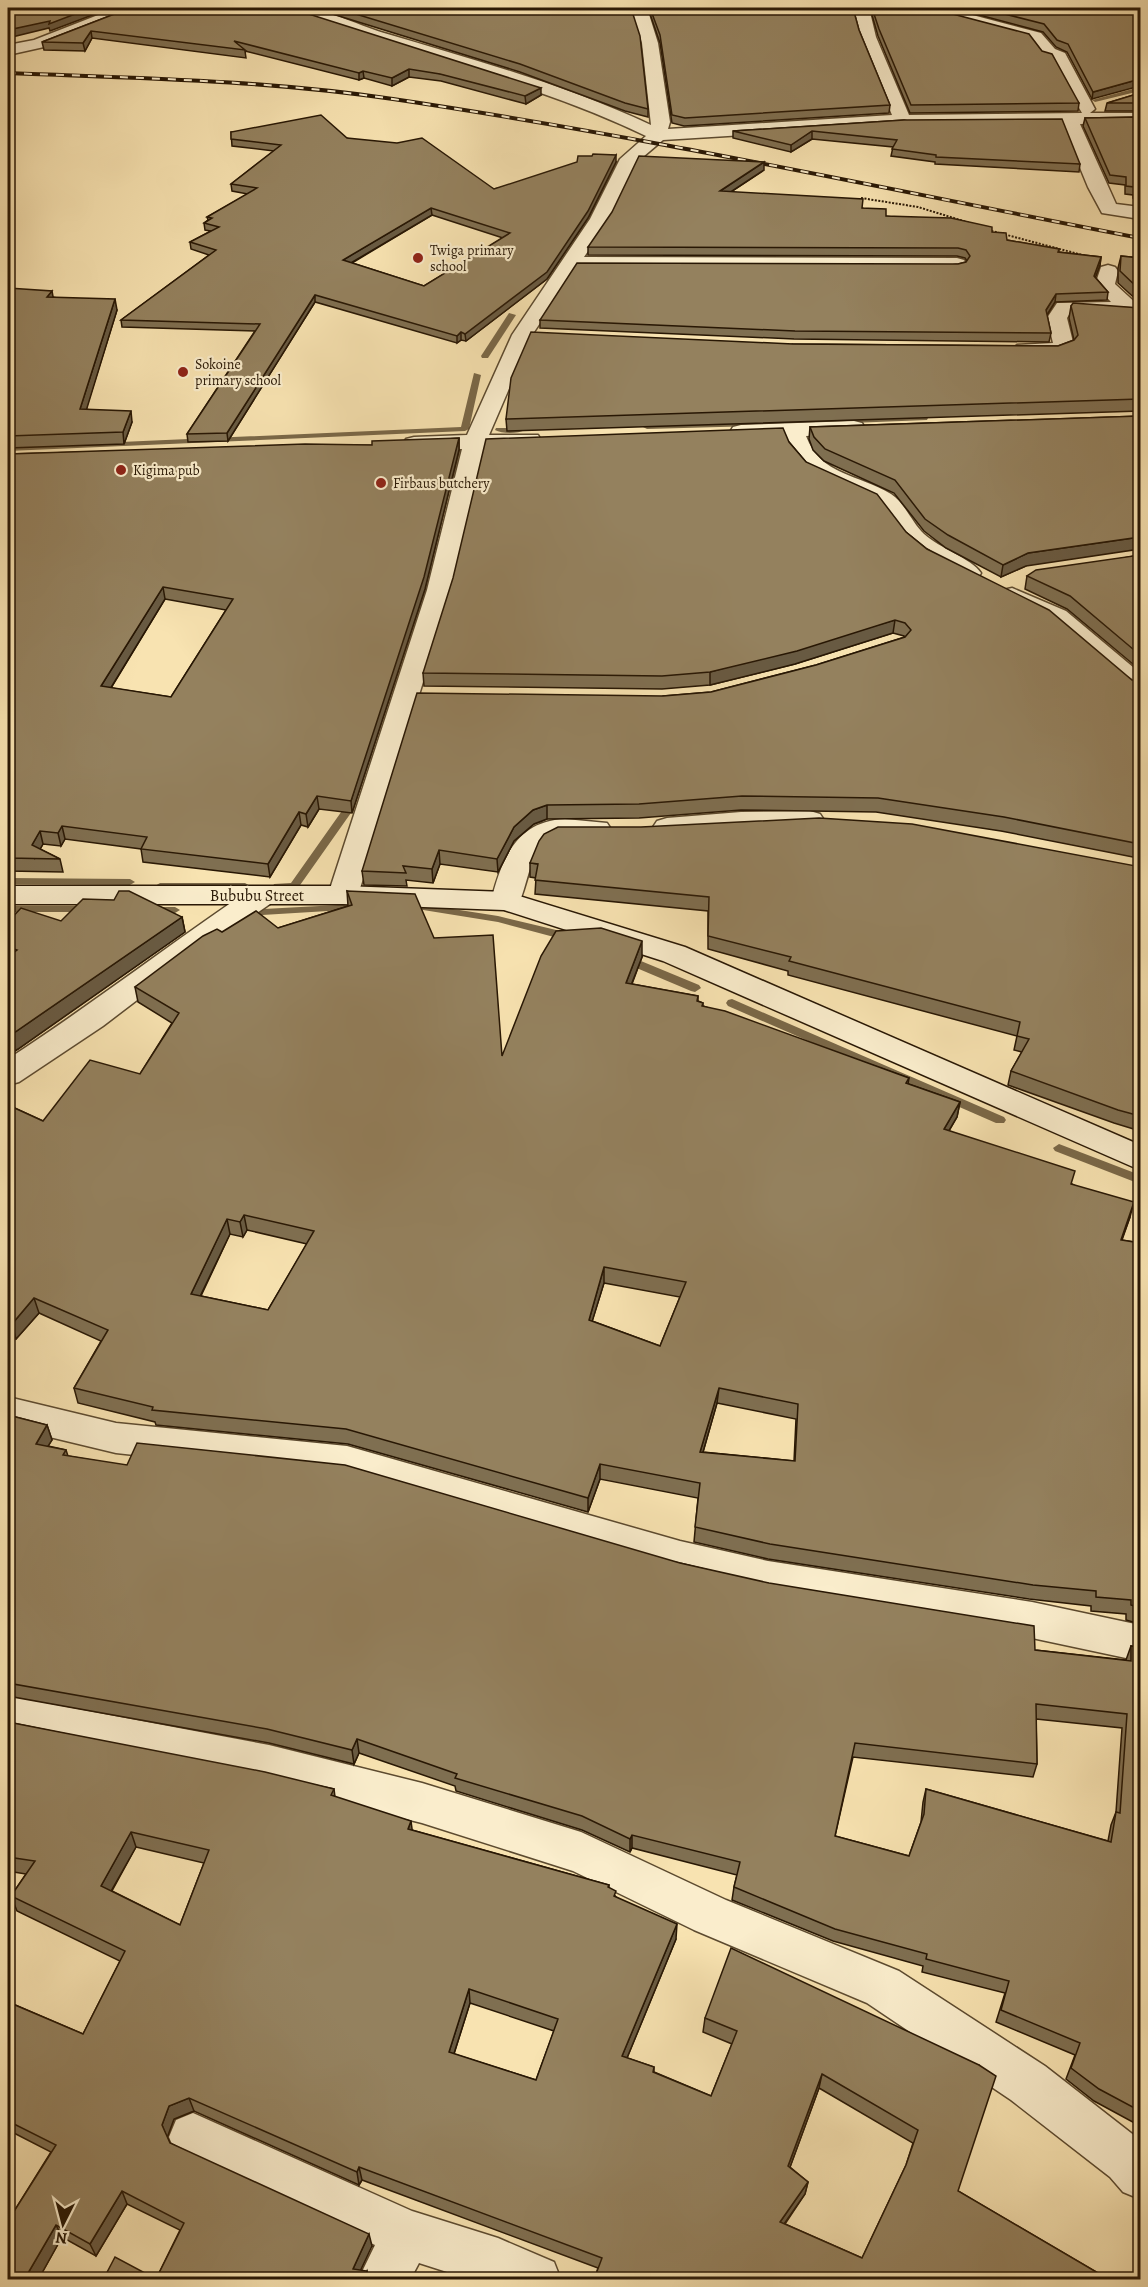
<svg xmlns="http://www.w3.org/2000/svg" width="1148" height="2287" font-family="Alegreya,serif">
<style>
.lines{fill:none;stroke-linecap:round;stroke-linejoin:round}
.stream{fill:#7a6848;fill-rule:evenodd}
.street-casing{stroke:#5c4a2f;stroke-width:3}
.secondary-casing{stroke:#281704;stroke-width:3}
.path{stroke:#281704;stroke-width:2;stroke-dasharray:2 1.5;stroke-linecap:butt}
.street{fill:#faedcc;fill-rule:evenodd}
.secondary{fill:#faedcc;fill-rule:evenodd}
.rail-casing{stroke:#281704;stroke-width:4}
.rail{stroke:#faedcc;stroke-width:2;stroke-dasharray:8;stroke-linecap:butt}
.wall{fill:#7f6f51;stroke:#281704;stroke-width:1.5;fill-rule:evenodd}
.shaded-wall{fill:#685a42;stroke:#281704;stroke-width:1.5}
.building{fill:#94815e;stroke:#281704;stroke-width:1.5;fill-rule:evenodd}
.poi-dot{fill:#8f2418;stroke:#faedcc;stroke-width:2}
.labels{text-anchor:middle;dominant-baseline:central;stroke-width:4.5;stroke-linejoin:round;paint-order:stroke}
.far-poi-label{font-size:14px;fill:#281704;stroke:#faedcc;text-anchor:start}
.street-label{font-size:16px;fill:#281704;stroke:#faedcc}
</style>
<rect width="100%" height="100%" fill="#f8e3b1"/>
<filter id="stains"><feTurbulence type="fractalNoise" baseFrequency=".00333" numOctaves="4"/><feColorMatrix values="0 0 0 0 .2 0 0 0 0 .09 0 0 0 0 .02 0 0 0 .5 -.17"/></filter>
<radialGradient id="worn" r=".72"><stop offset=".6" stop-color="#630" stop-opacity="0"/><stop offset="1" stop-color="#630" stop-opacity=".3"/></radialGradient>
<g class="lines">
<g class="stream">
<polygon points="1140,87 1140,91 1095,102 1092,100"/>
<polygon points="606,176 611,177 597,210 587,219 583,219 583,217 591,209"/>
<polygon points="509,313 516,315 488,358 482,358 481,356"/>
<polygon points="474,373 481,375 469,429 465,431 8,451 8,447 461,427"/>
<polygon points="924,416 928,418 927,420 801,425 797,423 801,421"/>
<polygon points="754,422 757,422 757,426 647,429 643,427 647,425"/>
<path d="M496,428h25l4,2c-7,4 -23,4 -30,0z"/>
<polygon points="459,444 466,446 453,488 446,490 445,488"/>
<polygon points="348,807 353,810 298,888 274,888 273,886 274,884 291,883 344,808"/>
<polygon points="8,878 130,879 135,882 130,885 8,884"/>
<polygon points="160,883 245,883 250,886 245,889 156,888 155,886"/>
<polygon points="357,904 362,907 361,909 245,916 240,913 245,910"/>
<polygon points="421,904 498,916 573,934 574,937 569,941 498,922 417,909 416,907 417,905"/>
<polygon points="8,906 87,906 92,909 87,912 8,912"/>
<polygon points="152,907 175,907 180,910 175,913 148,912 147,910 148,908"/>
<polygon points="624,954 699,985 701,988 695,992 691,991 620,961 619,958 620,955"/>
<polygon points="732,999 1004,1117 1006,1120 1004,1123 996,1123 728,1006 726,1003 728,1000"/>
<polygon points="1059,1144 1140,1175 1140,1184 1055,1151 1053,1148"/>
</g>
<defs>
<g id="street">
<polygon points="116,8 137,8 135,11 44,47 8,55 8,45 34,40"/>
<path d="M284,8c36,-4 67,15 100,25 91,27 182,52 267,92l-9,-82 -11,-35h16l11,35 12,79 -2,7 224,-14 -32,-78 -7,-29h16l7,29 33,78 173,-2 -30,-53 -9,-3 -14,-18 -105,-28 -2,-3h24l95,25 14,16 10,4 30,56 -5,4h50v10l-60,1 36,80 24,3v12l-38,-6 -14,-26 -26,-63 -159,1 -240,15 -26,22 -27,57 -26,38 373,1 7,2 3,4 -3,4 -7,2 -381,-1 -44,66 -43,100h49l3,5 -3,5 -53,3 -34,142 -93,305 -5,7 -10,2 -10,-2 -5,-7 99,-305 35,-141h-56l-3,-5 3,-5 8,-2 53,-2 45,-100 78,-116 30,-60 26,-23c-81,-39 -165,-63 -251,-89 -36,-11 -72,-26 -109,-36z"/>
<polygon points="1108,265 1115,267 1118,271 1115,284 1140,307 1140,325 1133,323 1123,313 1070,313 1067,318 1074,346 1068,354 1017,353 1013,349 1017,345 1053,343 1047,318 1057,303 1111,302 1095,285 1101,267"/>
<path d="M854,421l8,2 3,5 -3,5 -56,3c15,40 53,38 85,58 14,9 21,29 33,40 15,14 47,24 57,39l-3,5c-23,6 -58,-20 -73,-35 -10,-11 -16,-28 -28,-37 -5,-5 -14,-8 -21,-10 -34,-16 -58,-21 -72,-59h-51l-3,-5 3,-5 8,-2z"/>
<polygon points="1012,588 1066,611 1140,673 1140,694 1131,692 1048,621 1003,600 1000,595 1003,590"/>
<polygon points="810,811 820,814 824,820 820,826 667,836 657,833 653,827 657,821 667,818 741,812"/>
<path d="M565,819l42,4 4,6 -4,6c-17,4 -34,-1 -51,2 -28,6 -27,52 -40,71l-10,2 -10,-2 -5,-7c11,-42 25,-80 74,-82z"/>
<path d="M260,888l10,2 5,7 -5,7 -66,45 -101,77 -84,56 -11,3v-26c82,-53 160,-114 242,-169z"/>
<polygon points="8,1397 116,1423 347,1446 680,1541 768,1561 1032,1602 1140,1625 1140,1661 1032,1638 768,1595 680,1575 347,1478 116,1453 8,1427"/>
<polygon points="8,1696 269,1745 422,1783 581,1832 726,1900 899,1971 1045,2066 1140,2140 1140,2199 1123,2192 1110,2177 1011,2100 867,2003 694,1930 573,1871 422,1823 269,1785 8,1734"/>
<polygon points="193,2113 412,2211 498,2238 554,2262 561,2280 472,2280 419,2263 410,2280 358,2280 375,2245 176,2154 169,2137 176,2120"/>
</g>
<polygon id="secondary" points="8,886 343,886 506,892 685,947 1140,1145 1140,1170 663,961 504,910 343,904 8,904"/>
</defs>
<use href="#street" class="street-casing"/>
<use href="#secondary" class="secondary-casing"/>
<g class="path">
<polyline points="861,198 918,207 970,223"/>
<polyline points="988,230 1086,256"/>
</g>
<use href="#street" class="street"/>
<use href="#secondary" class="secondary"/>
<defs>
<path id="rail" d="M8,73c128,5 257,7 385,26 250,37 498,91 747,139"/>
</defs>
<use href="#rail" class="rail-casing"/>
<use href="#rail" class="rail"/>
</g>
<g class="wall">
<polygon points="130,8 541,95 526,104 441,81 409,77 392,86 364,78 359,80 245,51 246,58 92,38 85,51 44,50 42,42"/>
<polygon points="313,8 631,8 648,109 648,117 625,111 520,72"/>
<polygon points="648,8 853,8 859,30 890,105 889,113 684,126 672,123 660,43"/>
<polygon points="870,8 930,8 1079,103 1078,111 910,113 878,36"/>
<polygon points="953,8 1140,8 1092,99 1067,52 1056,47 1043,32"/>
<polygon points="1140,93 1140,115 1140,111 1105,111 1107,103"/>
<polygon points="1140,117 1140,199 1133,198 1133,195 1125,194 1125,185 1109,183 1083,126 1085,118"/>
<polygon points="904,120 1080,164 1079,172 935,164 935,162 891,156 893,147 812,139 791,152 733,138 733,131"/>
<path d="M231,132l116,6 147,51 122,-27 -28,56 -41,61 -81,62 -5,-1 -4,3 -142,-41 -87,139 -40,1 -1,-8 68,-103 -133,-4 -1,-7 88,-65 -18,-6 -1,-7 21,-11 -6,-1 -1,-7 4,-3 -1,-3 41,-23 -16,-3 -1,-7 43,-33 -42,-5zM432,215l71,23 -79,48 -72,-23z"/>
<polygon points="764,170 731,192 862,208 886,216 992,232 1007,240 1059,249 1059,252 1101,257 1100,265 1095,277 1108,292 1107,300 1055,302 1047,315 1051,333 1049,342 794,339 540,328 540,320 958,264 966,262 967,261 965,258 957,256 588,255 588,247"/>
<polygon points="1121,256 1140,258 1140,303 1118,283 1118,268"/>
<polygon points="8,288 117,310 86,409 132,422 124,444 8,448 8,451"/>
<polygon points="1071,306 1140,308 1140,411 507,431 506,419 793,344 1058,346 1074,340 1069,318"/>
<polygon points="1140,416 1026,566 1001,577 946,548 924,531 894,493 824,461 813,450 809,439 810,427"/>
<path d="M459,438v12l-34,139 -73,224 -33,-4 -11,18 -7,-2 -31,52 -127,-15 -2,-13 -76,-10 -4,7 -18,-2 -3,5 20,10 3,13 -55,-1v-417l364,-9zM165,599l61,11 -55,87 -60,-9z"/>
<polygon points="789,442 806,462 906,532 927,549 1132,680 1140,682 1140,858 1133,857 1001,831 876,812 741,810 639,818 547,819 534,824 514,841 498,872 440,864 433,883 406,880 407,886 364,885 362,871 663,696 711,692 816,665 905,637 904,636 893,633 795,664 710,685 662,689 424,686 423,673"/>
<polygon points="1140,555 1140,670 1067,609 1025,589 1027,576"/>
<polygon points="530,863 1140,933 1140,1131 1114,1123 1008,1085 1011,1071 1022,1052 1014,1050 1017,1036 788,975 788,971 708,949 708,911 535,894 536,878 530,877"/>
<path d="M347,891l87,47 68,118 140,-99 -10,27 66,12v5l5,2v3l206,72 -1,6 52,18 -3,15 -8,14 123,53 58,33 -8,23 18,3v381l-14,-4v-6l-35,-3v-5l-62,-7 -261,-40 -74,-17 4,-44 -98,-19 -12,33 -240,-68 -192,-19 -1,-3 -77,-19 -4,-15 27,-47 -62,-28 -23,26 -8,-4v-230l35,16 97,-47 32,-51 -34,-21 -3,-15 87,-55 56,-4 70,-22zM247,1230l60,14 -39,66 -67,-14 29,-62 13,3zM604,1283l76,14 -20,49 -68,-25zM717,1403l79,16 -2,42 -91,-9z"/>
<polygon points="182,917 185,932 18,1049 8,1055 8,922 61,921"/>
<path d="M8,1415l39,10 5,15 -4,6 18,4 2,6 612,107 355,87 91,10 5,-14 9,2v478l-46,-25 -28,-22 9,-24 -79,-33 9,-29 -83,-21 1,-6 -90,-25 -101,-41 2,-13 3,-12 -105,-27 -2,4 -48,-22 -126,-39 -1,-5 -96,-33 -5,11 -85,-21 -261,-47zM1036,1719l86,9 -6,84 -5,13 -3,16 -182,-52 -3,13 -2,20 -12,34 -74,-20 18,-79 180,20 4,-13z"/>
<path d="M8,1722l326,67 1,8 77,33 197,55v3l7,9 60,42 -49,119 27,9v5l57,24 21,-52 -29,-12 2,-14 274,47 -21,126 152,89h-514v-6l2,-6 -236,-88 -3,5 -165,-74 -20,8 -7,18 3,6 202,103 -216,33 24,-49 -53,-26 -31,52 -34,-19 -24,43h-30l5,-67 38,-61 -43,-22v-128l75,32 37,-73 -103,-50 -6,-15 15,-22 -18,-3zM136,1847l68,16 -24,62 -68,-34zM470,2003l84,28 -18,49 -82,-26zM819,2088l94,55 -7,22 -44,93 -77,-34 20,-30 3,-12 -18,-15z"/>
</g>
<g class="shaded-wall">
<polygon points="91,8 111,8 50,31 49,28 8,38 8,30"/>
<polygon points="91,31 92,38 85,51 83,43"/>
<polygon points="409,69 409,77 392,86 392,78"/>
<polygon points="363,71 364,78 359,80 359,73"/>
<polygon points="1140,79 1140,86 1092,99 1093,92"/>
<polygon points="541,88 541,95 526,104 525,96"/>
<polygon points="812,131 812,139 791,152 791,145"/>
<polygon points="616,155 616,162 588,218 547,279 466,341 465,334"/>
<polygon points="764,162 764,170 720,199 720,191"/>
<polygon points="431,208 432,215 344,267 343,260"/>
<polygon points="1101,257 1100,265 1093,284 1094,276"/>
<polygon points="52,291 54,302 47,297"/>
<polygon points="1056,294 1055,302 1045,318 1046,310"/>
<polygon points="315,295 315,302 228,441 227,433"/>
<polygon points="115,299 117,310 83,421 80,409"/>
<polygon points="461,332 461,340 457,343 457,336"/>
<polygon points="131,411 132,422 124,444 123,432"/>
<polygon points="459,438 459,450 425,589 352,813 351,801"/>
<polygon points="1140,537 1140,549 1026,566 1001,577 1003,565 1028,553"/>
<polygon points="163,587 165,599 104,699 101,686"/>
<polygon points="895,620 893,633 795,664 710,685 710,672"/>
<polygon points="317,796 319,809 308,827 306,814"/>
<polygon points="547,805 547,819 534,824 514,841 498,872 497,859 514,827 533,810"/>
<polygon points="299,812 301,825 270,877 268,864"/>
<polygon points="62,826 65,839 61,846 58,833"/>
<polygon points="40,831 43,844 35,858 32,845"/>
<polygon points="439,850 440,864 433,883 432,869"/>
<polygon points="182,917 185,932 18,1049 8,1055 8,1037"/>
<polygon points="642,941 642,957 626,998 626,983"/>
<polygon points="960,1102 957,1117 941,1144 944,1129"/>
<polygon points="1134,1202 1130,1217 1116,1255 1121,1240"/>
<polygon points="244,1215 247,1230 243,1237 240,1222"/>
<polygon points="227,1219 230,1234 194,1309 191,1294"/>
<polygon points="604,1267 604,1283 588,1335 589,1320"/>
<polygon points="34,1298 39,1313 16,1339 12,1324"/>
<polygon points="719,1388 717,1403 699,1466 700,1452"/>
<polygon points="47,1425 52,1440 40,1459 36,1444"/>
<polygon points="600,1464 600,1479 588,1512 588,1498"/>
<polygon points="357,1739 359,1753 354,1764 352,1750"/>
<polygon points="411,1821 413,1836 408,1829"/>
<polygon points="131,1832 136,1847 106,1900 101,1886"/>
<polygon points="632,1835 632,1848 630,1852 630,1839"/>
<polygon points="677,1924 676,1939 622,2070 622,2056"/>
<polygon points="469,1989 470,2003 450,2066 449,2052"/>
<polygon points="822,2074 819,2088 786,2178 788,2166"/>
<polygon points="189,2098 194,2111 174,2119 167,2138 162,2125 169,2106"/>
<polygon points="359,2167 362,2180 359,2185 357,2172"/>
<polygon points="808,2182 805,2194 777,2234 780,2222"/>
<polygon points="122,2191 127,2204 96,2256 90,2244"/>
<polygon points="56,2225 62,2237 38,2280 24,2280"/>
<polygon points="369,2234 372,2246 356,2280 353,2269"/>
<polygon points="367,2271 369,2280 363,2280"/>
</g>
<g class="building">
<polygon points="8,8 91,8 49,24 50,21 8,30"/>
<polygon points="130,8 290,8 541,88 525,96 440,74 409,69 392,78 363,71 359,73 234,41 245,50 91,31 83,43 42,42"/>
<polygon points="336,8 631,8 640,36 648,109 625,103 520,64"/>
<polygon points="650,8 853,8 859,30 890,105 685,118 672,115 660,35"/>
<polygon points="872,8 930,8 1029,34 1042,51 1052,54 1079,103 911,105 879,29"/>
<polygon points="981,8 1140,8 1140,79 1093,92 1068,44 1057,40 1044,24"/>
<polygon points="1140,93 1140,103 1107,103"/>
<path d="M321,115l26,23 50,5 25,-5 72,51 83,-27 1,-6h14l1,-2 23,1 -28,56 -41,61 -82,62 -4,-2 -4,4 -142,-41 -88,138 -40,1 73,-110 -139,-4 95,-70 -26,-8 29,-15 -15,-4 8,-5 -5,-1 50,-29 -26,-4 50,-39 -50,-6v-7zM431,208l79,25 -86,53 -81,-26z"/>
<polygon points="1140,117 1140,191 1135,190 1134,187 1126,186 1126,177 1110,175 1085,118"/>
<polygon points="1062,119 1080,164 936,157 936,155 892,149 897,140 812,131 791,145 733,131 904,120"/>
<polygon points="639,156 764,162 720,191 863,199 862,208 886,209 886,216 951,218 992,227 992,232 1006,233 1007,240 1059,249 1058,252 1101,257 1094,276 1108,292 1056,294 1046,310 1051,333 795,331 540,320 577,263 958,264 966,262 970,256 966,250 958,248 588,247 612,212"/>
<polygon points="1121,256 1140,258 1140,290 1120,271"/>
<polygon points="8,288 52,291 47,297 115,299 80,409 131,411 123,432 8,436"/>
<polygon points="1073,303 1140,308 1140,399 506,419 511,378 531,332 793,344 1058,346 1074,340 1078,335 1071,306"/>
<polygon points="1140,416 1140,537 1028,553 1003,565 948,535 925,519 895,480 825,449 814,437 810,427"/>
<polygon points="783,428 789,442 806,462 877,494 906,532 927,549 1049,610 1132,680 1140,682 1140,844 1004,817 878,798 742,796 639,804 547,805 533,810 514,827 497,859 439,850 432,869 403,866 406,873 362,871 417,693 663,696 711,692 816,665 905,637 911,630 905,623 895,620 797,651 710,672 662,676 423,673 453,578 486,439"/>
<path d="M459,438l-35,139 -73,224 -34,-5 -11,18 -7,-2 -31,52 -127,-15 6,-12 -85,-11 -4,7 -18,-2 -8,14 28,14 -52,-1v-404l297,-10 67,1v-4zM163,587l70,12 -62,98 -70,-11z"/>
<polygon points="1140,555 1140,655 1070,596 1027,576 1036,570"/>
<polygon points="819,818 912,824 1136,866 1134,932 1140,933 1140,1116 1118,1110 1011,1071 1029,1039 1017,1036 1020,1022 789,961 791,957 708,936 709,897 535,880 538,864 530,863 539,841 544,834 558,827 641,827"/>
<polygon points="119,891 129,891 182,917 8,1037 8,957 17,950 8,947 8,922 21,908 61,921 83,899 114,900"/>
<path d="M347,891l68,3 19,44 59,-3 9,121 39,-100 15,-25 45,-3 41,13 -16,42 72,13 -1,5 6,2 -1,3 23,5 184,67 -3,5 54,19 -16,27 131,42 -4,13 63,18 -13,38 19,3v365l-9,-3v-5l-35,-3v-6l-63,-6 -263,-41 -75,-17 5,-44 -100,-19 -12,34 -242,-69 -194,-19 1,-3 -79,-19 34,-58 -74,-32 -22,26 -4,-2v-217l35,16 47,-61 50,14 39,-61 -44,-26 68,-51 14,-7 5,3 34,-21 22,17 74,-23zM244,1215l70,16 -46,79 -77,-16 36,-75 13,3zM604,1267l82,15 -26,64 -71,-26zM719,1388l79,16 -3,57 -95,-9z"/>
<path d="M8,1415l39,10 -11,19 30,6 -3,5 64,10 10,-22 208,22 335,98 89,20 265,43 1,24 96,11v-15l9,2v463l-41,-22 -28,-21 9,-25 -79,-33 8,-29 -83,-22 1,-5 -92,-25 -101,-42 6,-25 -108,-27 -2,4 -48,-23 -127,-38 2,-4 -100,-35 -5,11 -85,-21 -259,-46zM1036,1704l91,10 -7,99 -4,-1 -5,30 -185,-53 -2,25 -15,42 -74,-20 20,-93 182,21z"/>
<path d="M8,1722l257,50 69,17 -3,6 80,26 -3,8 201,56 -1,2 8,4 -2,5 63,28 -55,132 32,11 -1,5 58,24 26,-65 -32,-13 26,-70 248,117 17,11 -38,115 152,89h-500l-14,-6 6,-16 -243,-91 -2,5 -168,-74 -20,8 -7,19 8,18 199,91 -16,35 14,2 -4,9h-260l12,-23 41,22 28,-56 -62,-32 -32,53 -34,-19 -32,55h-16v-69l5,2 43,-68 -48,-24v-119l75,32 42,-83 -114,-55 24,-35 -27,-4zM131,1832l78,18 -29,75 -79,-39zM469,1989l89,30 -22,61 -87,-28zM822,2074l96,56 -12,35 -44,93 -82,-36 28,-40 -20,-16z"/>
</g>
<g class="poi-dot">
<circle cx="418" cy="258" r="6"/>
<circle cx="183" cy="372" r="6"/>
<circle cx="121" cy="470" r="6"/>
<circle cx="381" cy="483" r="6"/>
</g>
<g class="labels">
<g class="far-poi-label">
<text x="430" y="250">Twiga primary<tspan x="430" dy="16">school</tspan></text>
<text x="195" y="364">Sokoine<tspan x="195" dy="16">primary school</tspan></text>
<text x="133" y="470">Kigima pub</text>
<text x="393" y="483">Firbaus butchery</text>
</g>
<g class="street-label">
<text x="257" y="896">Bububu Street</text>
</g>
</g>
<rect width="1148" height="2287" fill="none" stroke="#f8e3b1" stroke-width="30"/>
<rect x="9" y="9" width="1130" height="2269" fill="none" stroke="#281704" stroke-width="3"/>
<rect x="15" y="15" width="1118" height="2257" fill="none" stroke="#281704" stroke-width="1.5"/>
<g transform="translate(63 2224) rotate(186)" stroke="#faedcc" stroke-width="4.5" paint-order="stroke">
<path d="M0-4.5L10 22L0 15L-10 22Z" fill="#281704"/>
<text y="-9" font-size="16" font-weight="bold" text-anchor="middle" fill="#281704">N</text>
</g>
<rect width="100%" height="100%" filter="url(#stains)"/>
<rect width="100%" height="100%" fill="url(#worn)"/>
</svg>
